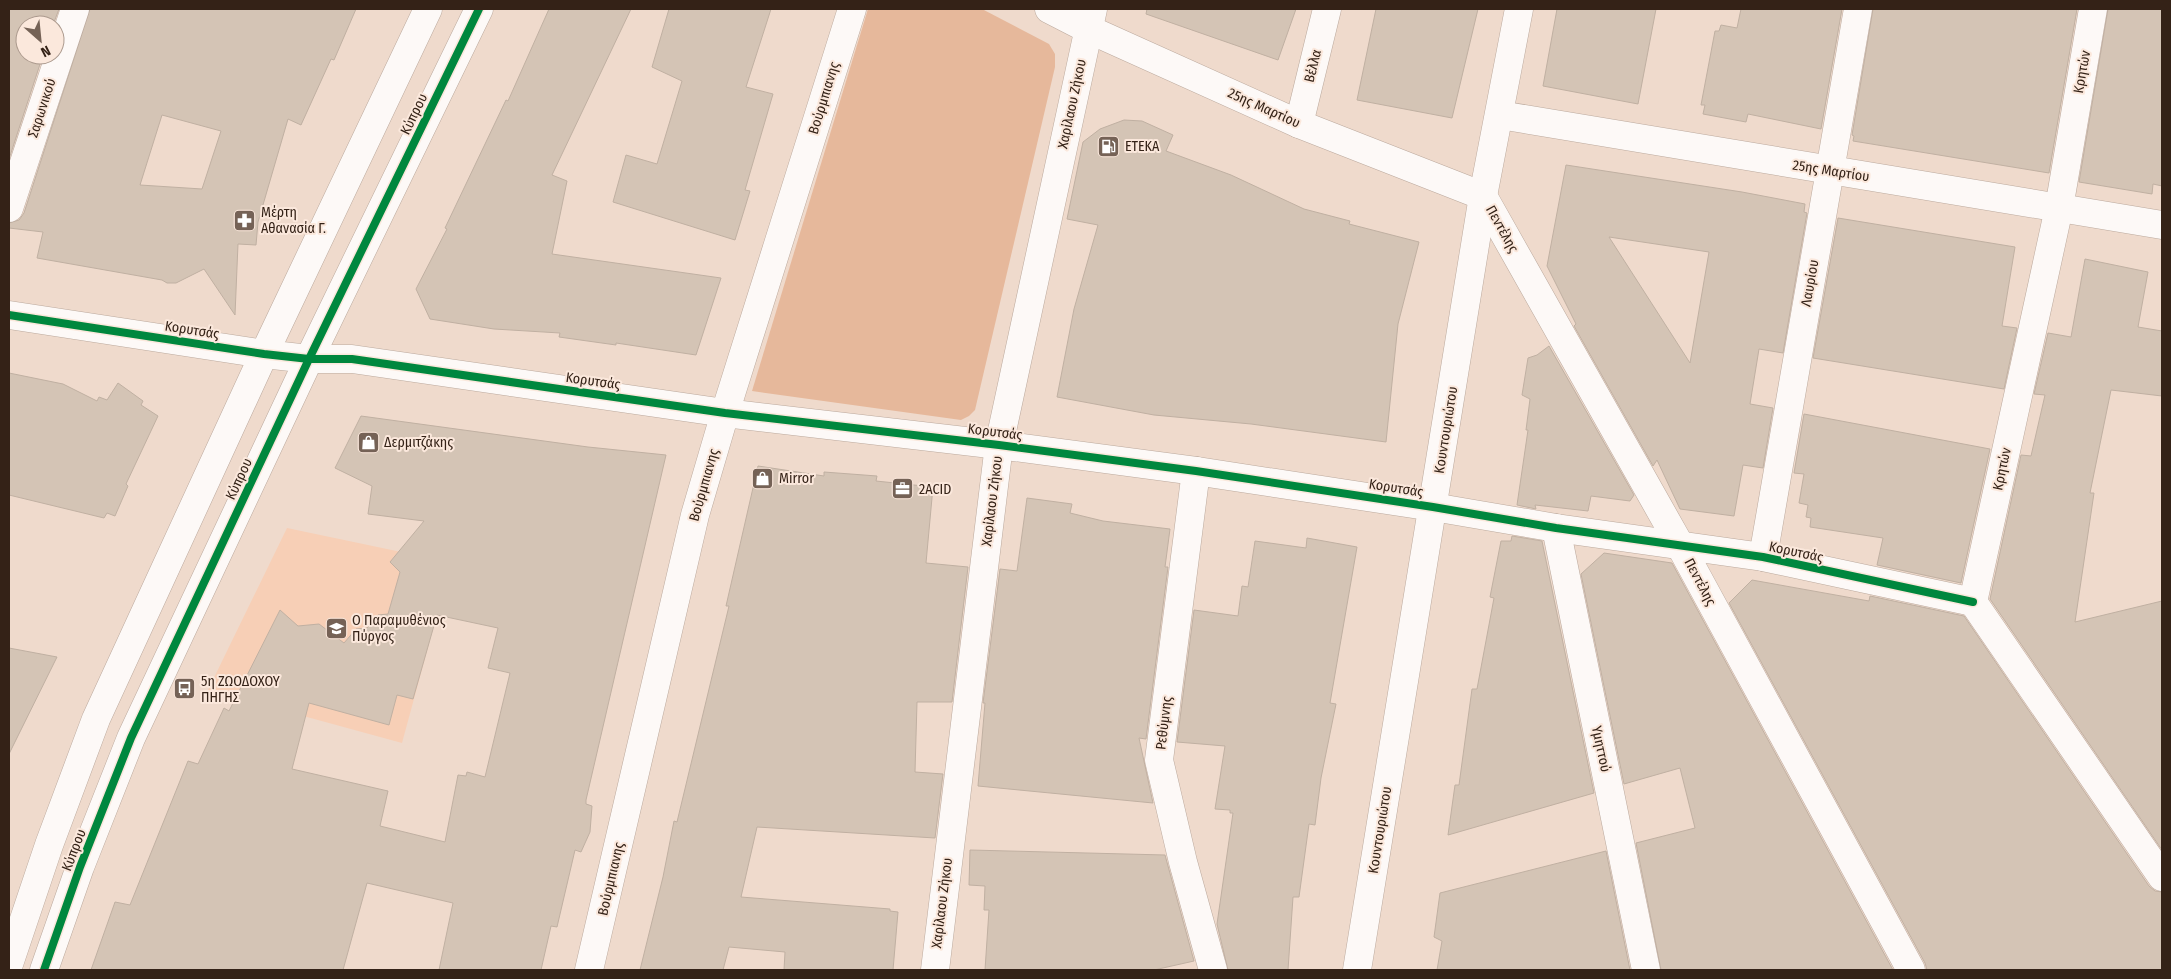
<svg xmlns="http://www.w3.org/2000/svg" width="2171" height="979" font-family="'Fira Sans Condensed',sans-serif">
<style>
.built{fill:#f7cfb6}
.green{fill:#e6b89b}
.building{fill:#d4c4b5;stroke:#c0b0a2;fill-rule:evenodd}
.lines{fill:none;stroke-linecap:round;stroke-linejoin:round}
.street-casing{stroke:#bba99d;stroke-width:29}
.secondary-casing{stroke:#bba99d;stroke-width:29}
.street{stroke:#fdf9f7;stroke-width:28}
.secondary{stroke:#fdf9f7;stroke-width:28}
.cycleway-casing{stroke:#fbe8dc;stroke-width:11}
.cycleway{stroke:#00873e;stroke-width:8}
.labels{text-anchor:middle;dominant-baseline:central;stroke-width:4;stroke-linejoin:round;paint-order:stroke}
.street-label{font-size:14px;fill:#342217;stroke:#fbe8dc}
.poi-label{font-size:14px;fill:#342217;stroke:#fbe8dc;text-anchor:start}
</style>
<rect width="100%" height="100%" fill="#efdacc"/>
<polygon class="built" points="287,528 406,553 450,566 402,743 208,690"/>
<polygon class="green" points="868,9 982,9 1049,44 1055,54 1055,67 975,410 969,416 961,420 752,391"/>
<g class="building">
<polygon points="9,9 59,9 53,25 25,25 25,55 43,55 9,159"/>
<path d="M90,9h266l-22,51 -3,-1 -30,66 -13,-6 -30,103 -2,23 -18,-1 -3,71 -31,-46 -28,14h-9l-5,-3 -125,-22 6,-26 -34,-4v-5l10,-3 5,-7zM162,115l59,16 -19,58 -62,-4z"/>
<polygon points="549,9 631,9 552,175 567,181 552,254 721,278 696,355 616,343 616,345 559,337 560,333 494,329 430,319 416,289 447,229 445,228 506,100 508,101"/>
<polygon points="669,9 771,9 746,87 773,94 745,190 750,191 735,240 613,202 626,155 657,164 682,81 652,67"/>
<polygon points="1147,9 1296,9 1278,60 1146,14"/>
<polygon points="1376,9 1478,9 1452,118 1357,100"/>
<polygon points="1557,9 1656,9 1638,104 1543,86"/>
<polygon points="1741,9 1842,9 1821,129 1748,114 1746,122 1703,114 1705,105 1701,105 1715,31 1719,31 1721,25 1737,28"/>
<polygon points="1873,9 2077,9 2049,173 1853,141 1854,136 1852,135"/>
<polygon points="2108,9 2162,9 2162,186 2153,184 2152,194 2079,182"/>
<polygon points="1124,120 1142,121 1173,135 1166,151 1231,175 1304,209 1350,221 1349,224 1419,242 1398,324 1386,442 1251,424 1154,415 1057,397 1074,309 1098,225 1067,219 1083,142 1100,129"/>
<path d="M1566,165l176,27 63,12 -1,8 3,1 -24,140 -24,-4 -9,55 23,4 -10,60 -20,-3 -9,51 -54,-7 -23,-49 -4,6 -79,-140 2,-2 -29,-58zM1609,237l100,15 -19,111z"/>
<polygon points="1838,218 2015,247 2002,326 2017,328 2004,389 1813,358"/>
<polygon points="2085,259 2148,272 2138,327 2162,331 2162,396 2111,390 2090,493 2094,493 2075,622 2162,601 2162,850 1990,599 2021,455 2031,456 2045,395 2034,394 2048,333 2071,337"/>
<polygon points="1549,346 1634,495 1630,501 1591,496 1588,511 1535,505 1536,509 1517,505 1528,430 1526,430 1530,399 1522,395 1528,358 1537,355"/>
<polygon points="9,373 63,384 97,401 99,397 107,400 118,383 143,401 141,405 158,416 126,484 128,486 115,516 107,513 104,518 9,495"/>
<polygon points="1804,414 1990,449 1961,583 1877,565 1883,538 1810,527 1811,518 1806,517 1808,505 1799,503 1804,474 1794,473"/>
<path d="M361,416l227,31 78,8 -80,345v4l6,2 -2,26 -9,20 -6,-2 -18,77 -6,-1 -10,44h-102l14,-67 -86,-20 -24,87h-252l24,-68 15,3 58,-144 10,3 26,-56 5,3 51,-101 18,16 21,-2 25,19 12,-14 11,-1 11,-13 10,-1 12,-42 -10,-10 34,-41 -56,-7 4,-28 -37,-18zM437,615l61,13 -10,40 22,5 -25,104 -18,-5 -1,4 -8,-1 -13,67 -65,-16 8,-35 -96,-22 17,-66 80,22 8,-30 16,4z"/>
<polygon points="758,466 824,476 824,472 877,476 876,481 933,487 926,563 968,567 952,702 917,702 915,772 943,774 935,838 757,827 741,897 890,909 890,911 898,912 893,970 784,970 785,952 729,947 723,970 640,970 663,877 674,821 677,822 729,606 726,606"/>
<polygon points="1027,498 1072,504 1070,513 1103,521 1170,529 1165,567 1168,567 1146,739 1139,738 1153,803 978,786 985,703 983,703 1000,569 1017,571"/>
<polygon points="1512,536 1542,541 1594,793 1448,835 1455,785 1459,785 1472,689 1477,689 1494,598 1490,597 1501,541 1511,541"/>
<polygon points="1307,538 1357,547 1330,703 1336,704 1321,778 1315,825 1309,824 1299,897 1293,897 1288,970 1228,970 1217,924 1233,813 1230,813 1230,810 1215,809 1225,746 1177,742 1194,610 1238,616 1242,586 1248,587 1255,541 1306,548"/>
<polygon points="1604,553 1672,563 1893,970 1661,970 1636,843 1695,828 1680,768 1624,784 1581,574"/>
<polygon points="1752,580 1869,601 1870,596 1964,616 2149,886 2155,891 2162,892 2162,970 1927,970 1925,963 1729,603"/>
<polygon points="9,648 57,657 9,754"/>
<polygon points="970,850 1165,855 1194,961 1154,970 985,970 989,910 984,910 985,886 969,885"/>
<polygon points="1606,851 1630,970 1437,970 1442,941 1434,937 1440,893"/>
</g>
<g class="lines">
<defs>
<g id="street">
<polyline points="2093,9 2059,208 1973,602 2162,877"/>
<polyline points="1500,115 2162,225"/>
<polyline points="1299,124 1327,9"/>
<polyline points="1483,196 1681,547 1911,970"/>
<polyline points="9,208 75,9"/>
<polyline points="9,315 264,354 309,359 352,359 725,413 999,445 1196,471 1433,507 1556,528 1763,557 1973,602"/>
<polyline points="1196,471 1159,760 1183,862 1213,970"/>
<polyline points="1556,528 1646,970"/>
<polyline points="1763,557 1858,9"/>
<polyline points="589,970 695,515 725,413 852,9"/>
<polyline points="935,970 999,445 1093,9"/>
</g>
<g id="secondary">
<polyline points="1049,9 1088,29 1299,124 1483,196"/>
<polyline points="9,964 49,845 96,719 264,354 428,9"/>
<polyline points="44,970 80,867 131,738 309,359 479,9"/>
<polyline points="1357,970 1483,196 1519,9"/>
</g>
</defs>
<use href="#street" class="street-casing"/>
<use href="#secondary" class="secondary-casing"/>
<use href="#street" class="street"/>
<use href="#secondary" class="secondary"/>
<defs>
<g id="cycleway">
<polyline points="9,315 264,354 309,359 352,359 725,413 999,445 1196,471 1433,507 1556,528 1763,557 1973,602"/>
<polyline points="44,970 80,867 131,738 309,359 479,9"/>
</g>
</defs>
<use href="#cycleway" class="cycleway-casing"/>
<use href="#cycleway" class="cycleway"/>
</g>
<defs>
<symbol id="fuel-square" viewBox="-11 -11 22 22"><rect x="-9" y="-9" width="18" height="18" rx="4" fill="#756256" stroke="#fbe8dc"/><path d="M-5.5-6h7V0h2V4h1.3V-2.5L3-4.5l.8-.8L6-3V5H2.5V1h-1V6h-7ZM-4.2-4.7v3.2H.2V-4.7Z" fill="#fff"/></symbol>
<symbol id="pharmacy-square" viewBox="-11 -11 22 22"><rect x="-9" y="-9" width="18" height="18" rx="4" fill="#756256" stroke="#fbe8dc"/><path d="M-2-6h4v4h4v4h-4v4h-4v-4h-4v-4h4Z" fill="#fff"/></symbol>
<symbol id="shop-square" viewBox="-11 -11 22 22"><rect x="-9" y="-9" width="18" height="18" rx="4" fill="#756256" stroke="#fbe8dc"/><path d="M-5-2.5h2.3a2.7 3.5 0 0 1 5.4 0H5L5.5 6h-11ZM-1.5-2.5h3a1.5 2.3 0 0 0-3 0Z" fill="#fff"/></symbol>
<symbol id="office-square" viewBox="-11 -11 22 22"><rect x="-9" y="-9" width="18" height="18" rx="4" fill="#756256" stroke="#fbe8dc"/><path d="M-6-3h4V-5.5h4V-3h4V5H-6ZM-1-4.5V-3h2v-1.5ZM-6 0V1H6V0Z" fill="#fff"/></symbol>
<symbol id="school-square" viewBox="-11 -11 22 22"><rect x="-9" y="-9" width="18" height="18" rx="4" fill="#756256" stroke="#fbe8dc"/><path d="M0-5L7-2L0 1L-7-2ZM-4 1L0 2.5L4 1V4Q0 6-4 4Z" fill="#fff"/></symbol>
<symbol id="bus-square" viewBox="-11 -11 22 22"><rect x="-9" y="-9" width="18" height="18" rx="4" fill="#756256" stroke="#fbe8dc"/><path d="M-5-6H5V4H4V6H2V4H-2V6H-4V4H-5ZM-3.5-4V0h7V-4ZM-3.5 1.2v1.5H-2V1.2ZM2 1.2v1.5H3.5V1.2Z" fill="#fff"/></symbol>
</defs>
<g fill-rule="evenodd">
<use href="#fuel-square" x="1096" y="134" width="25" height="25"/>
<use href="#pharmacy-square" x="232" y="208" width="25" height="25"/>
<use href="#shop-square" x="356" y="430" width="25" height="25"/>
<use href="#shop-square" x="750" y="466" width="25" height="25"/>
<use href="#office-square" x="890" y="476" width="25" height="25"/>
<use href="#school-square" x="324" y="616" width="25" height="25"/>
<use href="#bus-square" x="172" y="676" width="25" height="25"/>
</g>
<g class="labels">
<g class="street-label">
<text transform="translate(1313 66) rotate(-76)">Βέλλα</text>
<text transform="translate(2082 72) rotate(-80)">Κρητών</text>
<text transform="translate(824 98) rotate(-73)">Βούρμπιανης</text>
<text transform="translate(1072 104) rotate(-78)">Χαρίλαου Ζήκου</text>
<text transform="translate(42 108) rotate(-72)">Σαρωνικού</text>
<text transform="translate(1264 108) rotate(24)">25ης Μαρτίου</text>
<text transform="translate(414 114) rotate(-64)">Κύπρου</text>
<text transform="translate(1831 171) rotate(9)">25ης Μαρτίου</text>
<text transform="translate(1502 229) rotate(61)">Πεντέλης</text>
<text transform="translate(1810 283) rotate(-80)">Λαυρίου</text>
<text transform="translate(192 330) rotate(9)">Κορυτσάς</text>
<text transform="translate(593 381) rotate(8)">Κορυτσάς</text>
<text transform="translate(1446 430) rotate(-81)">Κουντουριώτου</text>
<text transform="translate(995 432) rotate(7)">Κορυτσάς</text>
<text transform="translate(2002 469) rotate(-78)">Κρητών</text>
<text transform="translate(239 479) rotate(-65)">Κύπρου</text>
<text transform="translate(704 485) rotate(-74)">Βούρμπιανης</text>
<text transform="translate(1396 488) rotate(9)">Κορυτσάς</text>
<text transform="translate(992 501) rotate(-83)">Χαρίλαου Ζήκου</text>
<text transform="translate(1796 552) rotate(12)">Κορυτσάς</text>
<text transform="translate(1700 582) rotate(62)">Πεντέλης</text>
<text transform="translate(1164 723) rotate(-83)">Ρεθύμνης</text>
<text transform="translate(1601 749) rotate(78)">Υμηττού</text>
<text transform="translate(1380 830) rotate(-81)">Κουντουριώτου</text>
<text transform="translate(74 850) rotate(-69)">Κύπρου</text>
<text transform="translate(611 879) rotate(-77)">Βούρμπιανης</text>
<text transform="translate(942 903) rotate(-83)">Χαρίλαου Ζήκου</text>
</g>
<g class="poi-label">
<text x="1125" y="146">ΕΤΕΚΑ</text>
<text x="261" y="212">Μέρτη<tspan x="261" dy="16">Αθανασία Γ.</tspan></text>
<text x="384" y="442">Δερμιτζάκης</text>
<text x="779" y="478">Mirror</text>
<text x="919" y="489">2ACID</text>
<text x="352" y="620">Ο Παραμυθένιος<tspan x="352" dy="16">Πύργος</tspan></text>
<text x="201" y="681">5η ΖΩΟΔΟΧΟΥ<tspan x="201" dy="16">ΠΗΓΗΣ</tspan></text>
</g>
</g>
<rect width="2171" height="979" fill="none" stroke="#342217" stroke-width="20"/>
<g transform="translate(40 40) rotate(153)"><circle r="24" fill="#fbe8dc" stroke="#ab998d"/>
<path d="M0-4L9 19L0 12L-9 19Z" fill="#756256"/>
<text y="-8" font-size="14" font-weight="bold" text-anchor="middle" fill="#342217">N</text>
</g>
</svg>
